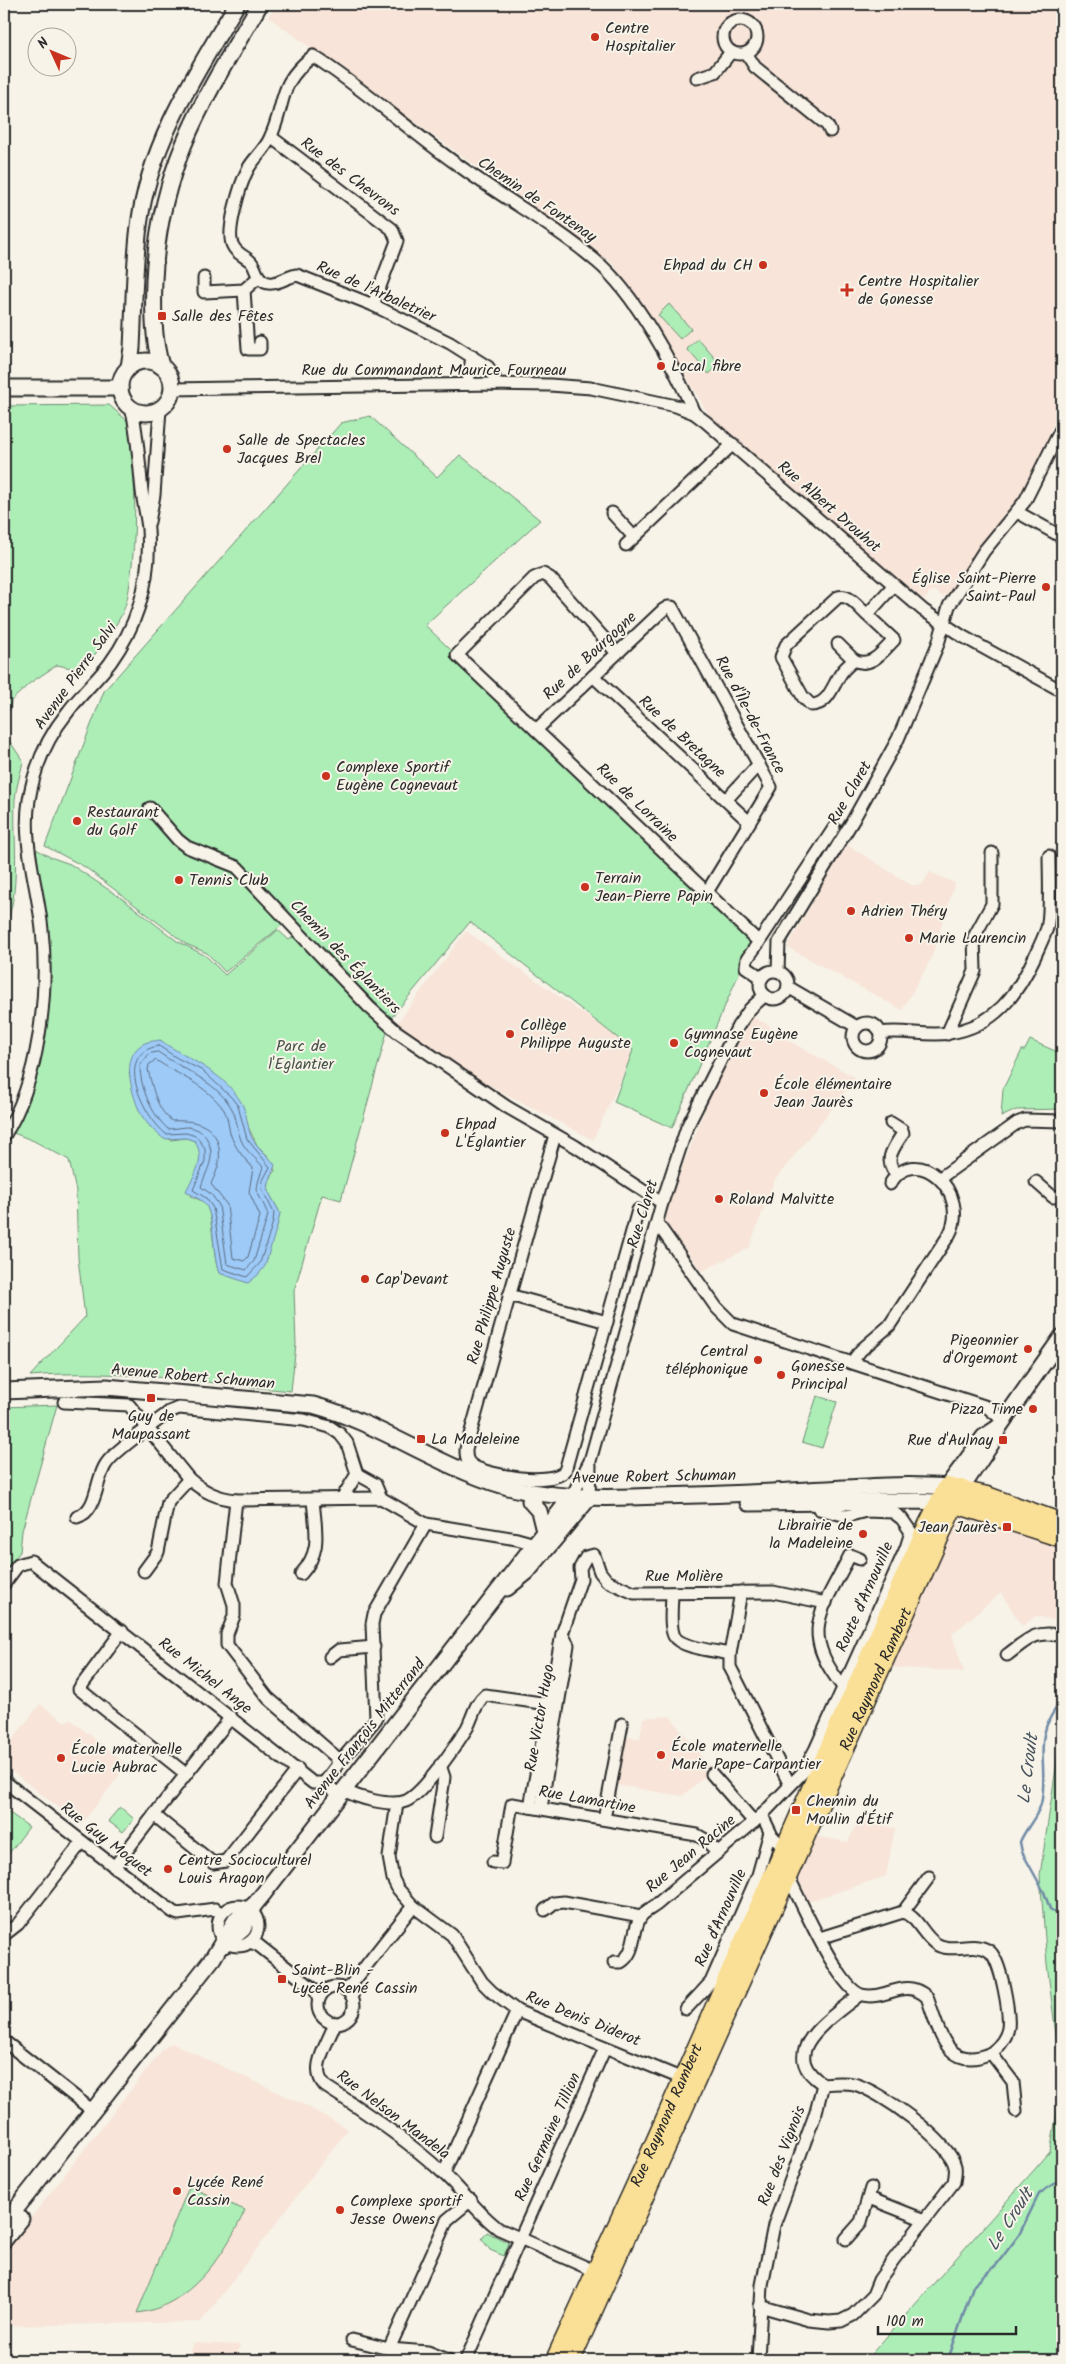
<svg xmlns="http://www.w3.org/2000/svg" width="1066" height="2364" font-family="Kalam,sans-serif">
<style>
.built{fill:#f8e4d8}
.green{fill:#adeeb7;stroke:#6c8c71;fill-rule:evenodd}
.water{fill:#9ecaf8;stroke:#708aa6}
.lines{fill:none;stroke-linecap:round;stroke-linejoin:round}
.shore{stroke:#596b7d;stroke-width:1}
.stream{stroke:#708aa6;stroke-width:2.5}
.street-casing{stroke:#2b2b2b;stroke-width:15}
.secondary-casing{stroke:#2b2b2b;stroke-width:19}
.primary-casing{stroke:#2b2b2b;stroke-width:21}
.street{stroke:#f7f3e8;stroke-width:11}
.secondary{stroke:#f7f3e8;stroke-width:15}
.primary{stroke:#fadf96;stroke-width:18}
.poi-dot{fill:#c8321e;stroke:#f7f3e8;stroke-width:2}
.labels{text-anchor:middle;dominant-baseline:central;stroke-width:4;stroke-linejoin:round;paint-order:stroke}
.poi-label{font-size:16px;fill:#2b2b2b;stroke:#f7f3e8;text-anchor:start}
.street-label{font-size:16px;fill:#2b2b2b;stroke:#f7f3e8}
.park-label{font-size:16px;fill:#455247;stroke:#f7f3e8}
.water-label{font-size:18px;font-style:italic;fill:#48535e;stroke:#f7f3e8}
</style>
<rect width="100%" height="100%" fill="#f7f3e8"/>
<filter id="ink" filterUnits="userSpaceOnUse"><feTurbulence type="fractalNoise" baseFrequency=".02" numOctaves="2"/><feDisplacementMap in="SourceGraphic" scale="10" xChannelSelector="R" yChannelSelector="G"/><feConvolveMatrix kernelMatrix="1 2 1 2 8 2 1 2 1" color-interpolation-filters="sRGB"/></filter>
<g filter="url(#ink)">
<g class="built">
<polygon points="276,4 1062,4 1062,397 1037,471 1020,498 1000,522 948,594 942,596 934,590 929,592 926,599 920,598 709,415 650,317 613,264 268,17"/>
<polygon points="846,844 911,885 922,885 930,872 955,883 931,959 902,1010 787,947"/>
<polygon points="466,931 625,1043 632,1055 593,1140 472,1076 395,1026"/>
<polygon points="752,1017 769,1025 771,1031 856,1078 774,1181 749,1248 702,1271 665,1223 669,1202 709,1099"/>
<polygon points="954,1515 1062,1548 1062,1622 1036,1616 1022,1626 1001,1593 952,1634 964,1672 888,1667"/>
<polygon points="40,1704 65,1722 70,1719 127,1765 81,1825 4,1765 4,1751"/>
<polygon points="670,1716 712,1770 682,1796 616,1785 624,1740 628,1737 640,1739 643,1718"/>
<polygon points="858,1821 895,1828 886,1876 808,1902 797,1875 814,1836 848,1842"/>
<polygon points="172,2043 301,2103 348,2129 201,2322 4,2326 4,2252 163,2049"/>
<polygon points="193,2343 240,2345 235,2360 187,2360"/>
</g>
<g class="green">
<polygon points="669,304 691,329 680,339 658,315"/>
<polygon points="698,339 720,364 709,374 687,349"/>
<path d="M109,405l22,19c3,47 6,94 1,141 -2,16 -3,34 -10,49 -11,21 -25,38 -40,56l-25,-5 -27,18 -19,18 -1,9 -6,4v-308z"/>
<polygon points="370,416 437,477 460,455 540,520 425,625 753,941 672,1128 614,1102 633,1050 470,922 391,1018 291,918 225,972 207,953 186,944 85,867 45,846 104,691 341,423"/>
<path d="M4,733l19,28c-2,12 -7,26 -8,38 -2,43 7,92 -11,131z"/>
<path d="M36,849l14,8 20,7 54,36 53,41 29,15 19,19 53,-45 11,10 5,-4 93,96 -46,168 -19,-5 -28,96 2,53 -5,47c-86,-8 -175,-23 -261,-15l55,-59 -7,-59 -2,-67 -7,-31 -35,-19 -23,-9 37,-143 1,-42zM160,1040l19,14 69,73 9,18 12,12 6,14c-13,20 -4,23 5,42l-32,69 -29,-9c-7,-17 -5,-58 -14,-70 -4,-3 -10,-5 -14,-7 2,-10 11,-38 10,-44 -1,-4 -4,-8 -6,-11l-9,-3 -15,2 -19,-11 -13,-19 -10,-38z"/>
<polygon points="1030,1040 1062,1054 1062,1109 1016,1110 1001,1117 1003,1089 1022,1050 1025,1050"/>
<polygon points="817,1396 837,1402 822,1448 802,1442"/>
<polygon points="57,1405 22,1531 20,1552 4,1572 4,1407"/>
<polygon points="1062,1728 1062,2083 1047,1964 1040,1875"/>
<polygon points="120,1807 134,1819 123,1832 108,1821"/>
<polygon points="4,1809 29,1827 4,1860"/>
<polygon points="1062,2084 1062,2360 866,2360 1050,2152"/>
<path d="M189,2187l56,23c-20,45 -56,97 -108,103z"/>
<polygon points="487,2232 509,2243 504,2256 490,2250 482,2239"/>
</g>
<path class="water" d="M160,1040c28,20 63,31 81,62 6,10 6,23 10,34 5,11 17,19 24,29l-8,24 13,24 -2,10 -13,43 -7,9 -10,8 -29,-10c-7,-18 -4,-56 -14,-69 -5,-6 -13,-8 -19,-13 9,-19 20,-30 9,-50l-9,-3 -22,1c-10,-8 -20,-17 -25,-29 -8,-19 -19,-56 6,-67 4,-2 11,-2 15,-3z"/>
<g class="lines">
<g class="shore">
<path d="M159,1046l18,12 26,13 28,26 7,9 9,33 23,28 -7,13 -1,9 12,24 -1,9 -13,41 -13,14 -24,-8 -10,-61 -7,-10 -13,-8 12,-29v-13l-9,-12 -10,-3 -20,1c-23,-18 -54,-82 -7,-88z"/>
<path d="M158,1052c25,18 56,28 73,55 6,10 6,23 10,33 5,12 15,18 22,27 -11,32 -5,20 5,48l-14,46 -8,9 -19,-6 -8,-59 -8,-11 -10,-7c5,-17 16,-29 6,-48 -4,-7 -10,-11 -19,-12 -7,0 -13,2 -20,2 -16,-14 -28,-41 -28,-63l9,-12z"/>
<path d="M156,1060c23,16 51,25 68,50 4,7 4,15 6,23 5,15 13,24 23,35l-4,24 11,24 -12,41 -4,4 -11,-3 -6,-53 -16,-21c3,-7 7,-15 8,-22 4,-34 -19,-43 -47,-41 -16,-12 -19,-33 -24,-51l1,-5z"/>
</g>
<g class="stream">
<path d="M1062,1701c-33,36 -12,65 -21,103 -4,14 -16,25 -21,38l2,10 22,40 6,17 12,8"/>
<polyline points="948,2360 973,2286 997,2264 1019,2235 1039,2194 1062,2178"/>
</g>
<defs>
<g id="street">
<circle cx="740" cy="37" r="17"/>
<polyline points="746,53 755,67 827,125 830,131"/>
<polyline points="697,78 715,72 731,52"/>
<polyline points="271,137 392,229 397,241 373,305"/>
<polyline points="204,278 204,292 244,290 259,277"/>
<polyline points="244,290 248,349 260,349 260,342"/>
<polyline points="468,384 472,356"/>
<path d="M494,384v-7l-6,-10 -38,-24 -77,-38 -76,-30c-13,2 -27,16 -38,2 -4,-5 -4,-12 -9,-16 -6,-5 -14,-8 -17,-15 -8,-13 8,-64 15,-77 6,-11 17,-19 22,-31 17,-36 6,-53 43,-82 53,34 100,78 152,114 43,31 90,56 131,91 38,31 79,106 98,152"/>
<polyline points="172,389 494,384 550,385 591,388 676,406 694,413 706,422 923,610 962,636 1062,691"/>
<polyline points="1017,512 1062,537"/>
<polyline points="612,513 634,537"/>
<polyline points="149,522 154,495 160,409"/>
<polyline points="626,545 733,444"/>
<path d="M867,615c-8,-7 -17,-21 -29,-18l-52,48 -5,12 22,40 8,8c17,0 21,-18 29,-30 3,-6 9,-10 14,-15 17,9 29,-9 40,-20l-27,-25 26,-29"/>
<polyline points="838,644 854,660"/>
<polyline points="617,653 550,578 543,574 534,578 457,655 759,942 747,959 746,967 762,978"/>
<polyline points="593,676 748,821"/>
<polyline points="536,730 663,610 668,607 672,607 771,787 707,892"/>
<polyline points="726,800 759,764"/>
<polyline points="150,808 178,840 187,847 237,867 369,1007 396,1031 507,1107 575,1146 662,1203"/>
<polyline points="759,942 834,828"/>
<polyline points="778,971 779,942 852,822 898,739 938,644 949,606 984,551 1025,501 1062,427"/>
<circle cx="774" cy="985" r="14"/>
<polyline points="788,987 857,1027"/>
<circle cx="867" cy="1037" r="14"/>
<path d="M881,1033c22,-4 45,4 68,0 46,-7 68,-38 86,-77 4,-9 9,-19 12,-28 4,-14 2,-55 2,-72"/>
<polyline points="947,1034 975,971 974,937 992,904 992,853"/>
<path d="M891,1123l11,7 1,3c-9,15 -20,26 -7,41"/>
<path d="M555,1135l-89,314c0,7 0,13 7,17 17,10 78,20 92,5l73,-261"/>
<path d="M4,1136c35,-54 45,-143 38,-206 -4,-43 -20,-86 -13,-130 5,-31 18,-62 38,-87 13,-18 30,-33 43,-50 29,-40 41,-86 38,-134 -1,-13 -5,-26 -6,-38 -3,-27 -4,-54 -10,-81"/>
<polyline points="940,1178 1017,1123 1025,1120 1062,1121"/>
<polyline points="1036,1182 1053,1197 1062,1196"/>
<polyline points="657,1223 716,1307 733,1324 987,1407 1004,1421"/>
<polyline points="509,1295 607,1322"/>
<path d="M851,1363l10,-13 28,-24 60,-91c23,-42 -33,-95 -59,-51"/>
<path d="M64,1402l65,3 60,74c15,13 28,19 47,21l145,-2 45,26 91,15 18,5 5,3"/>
<polyline points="357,1474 375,1484 381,1498"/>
<polyline points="572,1496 590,1461 662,1203 687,1127 738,1026 750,1009 765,995"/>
<polyline points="342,1498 357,1474"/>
<polyline points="589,1498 590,1465"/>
<polyline points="236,1500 227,1583 234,1605 234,1616 227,1634 227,1645 268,1698 336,1757 338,1764 324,1783"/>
<path d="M77,1517c21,-6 18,-37 29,-53 9,-14 48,-40 63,-52l10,-4 125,12 26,7 10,7 7,9 10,31"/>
<polyline points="144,1571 158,1552 168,1502 189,1479"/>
<path d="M301,1574c22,-24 14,-44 12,-75"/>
<polyline points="4,1584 18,1565 31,1561 313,1783 324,1783 340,1795"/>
<polyline points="741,1592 730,1654 730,1667 790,1785"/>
<path d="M672,1593c0,12 -3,32 2,43 6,12 43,15 56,18"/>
<polyline points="122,1631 79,1689 186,1774"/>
<path d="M1007,1655c20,-15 29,-26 55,-19"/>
<polyline points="330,1657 339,1650 374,1647"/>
<path d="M843,1687c-45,-56 -21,-76 7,-132l10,4"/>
<polyline points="338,1764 376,1719 372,1624 374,1614 426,1524"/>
<polyline points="712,1774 754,1822"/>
<polyline points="4,1781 173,1912 178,1914 215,1909 221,1913"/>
<path d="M344,1790c13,8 47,17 62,11 18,-8 50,-56 61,-73 6,-11 8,-25 18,-33l63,9"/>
<polyline points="397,1803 389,1857 393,1879 398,1889 413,1906 452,1935 482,1982 492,1992 517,2011 683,2079"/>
<polyline points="530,1807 562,1634 581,1579 580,1568 586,1557 594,1555 600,1572 607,1581 634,1593 773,1592 826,1603"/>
<polyline points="541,1808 568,1645 562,1634"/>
<polyline points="154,1815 231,1717"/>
<polyline points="762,1815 772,1836 785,1849"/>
<polyline points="604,1819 622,1724"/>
<polyline points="435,1837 443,1785 444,1777 440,1765"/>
<polyline points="493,1862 502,1863 512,1804 697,1835 704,1839 718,1852"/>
<polyline points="114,1867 154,1815 213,1863 226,1861 298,1769"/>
<path d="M788,1876c12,23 51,114 74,119 25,6 42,-19 65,2 12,33 19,76 64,56l22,29 3,29"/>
<circle cx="238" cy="1926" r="20"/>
<polyline points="545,1910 554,1903 564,1902 641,1916"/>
<polyline points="903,1912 929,1877"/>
<polyline points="4,1935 18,1924 82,1842"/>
<path d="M820,1938l83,-26c15,5 20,24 33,32 16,10 37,-4 53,7 12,8 21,63 19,77 -2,11 -9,19 -17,25"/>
<polyline points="250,1942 258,1945 315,1990 319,1999"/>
<path d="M614,1962h7c15,-9 11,-30 19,-44 3,-6 11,-9 16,-13l106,-90 41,-43 12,-22 91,-202 5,-16 -9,-13 -9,-7 -27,-1 -19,5 -28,-7"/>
<circle cx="336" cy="2005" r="18"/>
<polyline points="347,1990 413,1906"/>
<polyline points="686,2009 711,1982 758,1875 770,1832"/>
<path d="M335,2023c-6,19 -27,45 -10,63 41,26 81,53 117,86 20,18 35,41 57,57l98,43"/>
<polyline points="4,2041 93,2111"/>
<polyline points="444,2173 517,2011"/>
<polyline points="869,2198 922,2219"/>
<polyline points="846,2239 861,2222 871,2188"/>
<path d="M760,2306l49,14 20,2 12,-1 12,-6 20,-20 6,-15 15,-21 60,-77c1,-5 2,-11 1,-16 -7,-26 -75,-75 -101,-82 -10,-2 -21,-1 -31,0"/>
<polyline points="352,2340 389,2349 428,2352 448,2360"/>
<polyline points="389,2349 447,2220 471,2200"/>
<polyline points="466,2360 605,2048"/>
<path d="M758,2360l4,-75 12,-60 42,-113 7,-28c-50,-32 10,-67 36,-89"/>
</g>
<g id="secondary">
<circle cx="146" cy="387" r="26"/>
<path d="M161,366c-8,-27 -8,-57 -7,-86 5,-114 50,-181 106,-276"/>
<path d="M129,367l3,-19c2,-40 2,-82 7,-122 10,-82 57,-153 98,-222"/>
<polyline points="4,388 120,388"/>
<path d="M4,1391l102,-4 207,18c74,20 137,71 212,86 46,8 90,7 136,5 49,-1 98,-3 147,-6 47,-2 93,-7 139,-3l37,-50 15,-10"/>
<polyline points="961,1489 991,1444 999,1427 1062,1337"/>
<polyline points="530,1501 539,1511 544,1531"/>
<polyline points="748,1503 917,1501 950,1503"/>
<polyline points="507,1588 527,1572 589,1498"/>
<polyline points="224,1945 243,1929 254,1905"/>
<polyline points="4,2224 213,1958 235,1921 255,1904 264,1893 572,1496"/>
<polyline points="4,2240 21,2219"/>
</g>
<g id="primary">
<polyline points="953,1503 1062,1538"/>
<path id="s1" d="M555,2360l92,-200 281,-636 19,-37 40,9 75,27"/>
<path id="s2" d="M571,2360l390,-871"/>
</g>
</defs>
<use href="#street" class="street-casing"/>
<use href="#secondary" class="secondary-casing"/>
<use href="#primary" class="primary-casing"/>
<use href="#street" class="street"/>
<use href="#secondary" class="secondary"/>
<use href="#primary" class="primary"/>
</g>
</g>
<g class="poi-dot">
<circle cx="595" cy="37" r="5"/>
<circle cx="763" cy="265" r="5"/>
<path d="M844.5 282.5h5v5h5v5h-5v5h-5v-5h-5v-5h5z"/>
<rect x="157" y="311" width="10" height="10" rx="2.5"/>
<circle cx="661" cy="366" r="5"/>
<circle cx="227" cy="449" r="5"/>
<circle cx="1046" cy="587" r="5"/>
<circle cx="326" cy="776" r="5"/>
<circle cx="77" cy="821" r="5"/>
<circle cx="179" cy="880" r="5"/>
<circle cx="585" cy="887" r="5"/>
<circle cx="851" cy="911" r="5"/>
<circle cx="909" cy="938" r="5"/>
<circle cx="510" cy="1034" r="5"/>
<circle cx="674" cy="1043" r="5"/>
<circle cx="764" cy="1093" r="5"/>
<circle cx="445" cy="1133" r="5"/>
<circle cx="719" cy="1199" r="5"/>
<circle cx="365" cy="1279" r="5"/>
<circle cx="1028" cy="1349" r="5"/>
<circle cx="758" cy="1360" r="5"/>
<circle cx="781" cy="1375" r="5"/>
<rect x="146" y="1393" width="10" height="10" rx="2.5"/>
<circle cx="1033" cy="1409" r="5"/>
<rect x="416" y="1434" width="10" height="10" rx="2.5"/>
<rect x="998" y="1435" width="10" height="10" rx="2.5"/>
<rect x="1002" y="1522" width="10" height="10" rx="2.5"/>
<circle cx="863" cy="1534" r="5"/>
<circle cx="661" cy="1755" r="5"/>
<circle cx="61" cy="1758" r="5"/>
<rect x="791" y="1805" width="10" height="10" rx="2.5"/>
<circle cx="168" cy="1869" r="5"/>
<rect x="277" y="1974" width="10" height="10" rx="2.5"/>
<circle cx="177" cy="2191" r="5"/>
<circle cx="340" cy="2210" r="5"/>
</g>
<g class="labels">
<g class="poi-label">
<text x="605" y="28">Centre<tspan x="605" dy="18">Hospitalier</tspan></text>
<text x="753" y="265" text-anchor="end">Ehpad du CH</text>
<text x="858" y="281">Centre Hospitalier<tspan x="858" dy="18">de Gonesse</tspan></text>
<text x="172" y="316">Salle des Fêtes</text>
<text x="671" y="366">Local fibre</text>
<text x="237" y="440">Salle de Spectacles<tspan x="237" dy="18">Jacques Brel</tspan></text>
<text x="1036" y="578" text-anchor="end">Église Saint-Pierre<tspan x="1036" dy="18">Saint-Paul</tspan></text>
<text x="336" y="767">Complexe Sportif<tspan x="336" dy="18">Eugène Cognevaut</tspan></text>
<text x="87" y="812">Restaurant<tspan x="87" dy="18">du Golf</tspan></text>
<text x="595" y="878">Terrain<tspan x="595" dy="18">Jean-Pierre Papin</tspan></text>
<text x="189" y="880">Tennis Club</text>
<text x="861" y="911">Adrien Théry</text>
<text x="919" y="938">Marie Laurencin</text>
<text x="520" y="1025">Collège<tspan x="520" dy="18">Philippe Auguste</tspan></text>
<text x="684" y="1034">Gymnase Eugène<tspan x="684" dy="18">Cognevaut</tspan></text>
<text x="774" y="1084">École élémentaire<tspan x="774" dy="18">Jean Jaurès</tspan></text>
<text x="455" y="1124">Ehpad<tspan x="455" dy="18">L'Églantier</tspan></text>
<text x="729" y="1199">Roland Malvitte</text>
<text x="375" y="1279">Cap'Devant</text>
<text x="1018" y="1340" text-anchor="end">Pigeonnier<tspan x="1018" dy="18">d'Orgemont</tspan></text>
<text x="748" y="1351" text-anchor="end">Central<tspan x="748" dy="18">téléphonique</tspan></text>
<text x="791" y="1366">Gonesse<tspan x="791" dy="18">Principal</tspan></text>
<text x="1023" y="1409" text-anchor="end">Pizza Time</text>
<text x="151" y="1416" text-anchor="middle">Guy de<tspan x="151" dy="18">Maupassant</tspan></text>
<text x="431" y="1439">La Madeleine</text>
<text x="993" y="1440" text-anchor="end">Rue d'Aulnay</text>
<text x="853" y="1525" text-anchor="end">Librairie de<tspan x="853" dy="18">la Madeleine</tspan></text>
<text x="997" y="1527" text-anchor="end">Jean Jaurès</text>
<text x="671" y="1746">École maternelle<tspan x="671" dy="18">Marie Pape-Carpantier</tspan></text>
<text x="71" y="1749">École maternelle<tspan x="71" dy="18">Lucie Aubrac</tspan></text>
<text x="806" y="1801">Chemin du<tspan x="806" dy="18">Moulin d'Étif</tspan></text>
<text x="178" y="1860">Centre Socioculturel<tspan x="178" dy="18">Louis Aragon</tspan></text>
<text x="292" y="1970">Saint-Blin -<tspan x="292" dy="18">Lycée René Cassin</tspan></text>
<text x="187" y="2182">Lycée René<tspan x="187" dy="18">Cassin</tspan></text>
<text x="350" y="2201">Complexe sportif<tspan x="350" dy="18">Jesse Owens</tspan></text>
</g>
<g class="street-label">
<text transform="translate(350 177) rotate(37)">Rue des Chevrons</text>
<text transform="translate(537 200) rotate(34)">Chemin de Fontenay</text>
<text transform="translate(376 292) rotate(24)">Rue de l'Arbaletrier</text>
<text x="434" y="370">Rue du Commandant Maurice Fourneau</text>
<text transform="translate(829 507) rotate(41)">Rue Albert Drouhot</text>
<text transform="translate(590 656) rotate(-43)">Rue de Bourgogne</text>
<text transform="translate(76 676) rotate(-54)">Avenue Pierre Salvi</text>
<text transform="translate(750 715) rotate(62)">Rue d'Île-de-France</text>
<text transform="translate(682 737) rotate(43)">Rue de Bretagne</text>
<text transform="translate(850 793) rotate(-60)">Rue Claret</text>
<text transform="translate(637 803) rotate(44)">Rue de Lorraine</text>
<text transform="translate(345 957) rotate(46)">Chemin des Églantiers</text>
<text transform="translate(643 1214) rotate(-73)">Rue Claret</text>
<text transform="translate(492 1296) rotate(-74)">Rue Philippe Auguste</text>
<text transform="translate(193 1377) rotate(5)">Avenue Robert Schuman</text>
<text transform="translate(654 1477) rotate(-1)">Avenue Robert Schuman</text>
<text x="684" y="1576">Rue Molière</text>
<text transform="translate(865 1597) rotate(-66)">Route d'Arnouville</text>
<text transform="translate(205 1676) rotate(38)">Rue Michel Ange</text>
<text stroke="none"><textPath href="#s2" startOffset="746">Rue Raymond Rambert</textPath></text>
<text transform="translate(540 1718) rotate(-80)">Rue Victor Hugo</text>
<text transform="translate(365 1734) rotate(-52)">Avenue François Mitterrand</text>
<text transform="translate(587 1800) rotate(10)">Rue Lamartine</text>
<text transform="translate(106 1840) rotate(38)">Rue Guy Moquet</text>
<text transform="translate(691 1854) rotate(-40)">Rue Jean Racine</text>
<text transform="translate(721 1918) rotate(-66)">Rue d'Arnouville</text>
<text transform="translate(583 2019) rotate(22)">Rue Denis Diderot</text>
<text transform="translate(393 2115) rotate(37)">Rue Nelson Mandela</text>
<text stroke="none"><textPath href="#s1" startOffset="269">Rue Raymond Rambert</textPath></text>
<text transform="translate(548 2137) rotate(-66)">Rue Germaine Tillion</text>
<text transform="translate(782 2156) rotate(-69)">Rue des Vignois</text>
</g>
<g class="park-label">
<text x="301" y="1046">Parc de<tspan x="301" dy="18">l'Eglantier</tspan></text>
</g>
<g class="water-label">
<text transform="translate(1029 1769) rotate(-83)">Le Croult</text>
<text transform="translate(1011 2220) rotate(-57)">Le Croult</text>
</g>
</g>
<rect width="1066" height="2364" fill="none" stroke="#f7f3e8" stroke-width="20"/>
<rect x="10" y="10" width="1046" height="2344" fill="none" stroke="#2b2b2b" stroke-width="2" filter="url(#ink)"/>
<g transform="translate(52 52) rotate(314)"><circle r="24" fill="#f7f3e8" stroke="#a5a39c"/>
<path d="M0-4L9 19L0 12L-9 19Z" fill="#c8321e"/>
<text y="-8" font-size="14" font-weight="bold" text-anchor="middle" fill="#2b2b2b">N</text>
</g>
<path d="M878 2326v8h138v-8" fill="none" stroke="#2b2b2b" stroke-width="2.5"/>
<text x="886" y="2326" font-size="15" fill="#2b2b2b" stroke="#f7f3e8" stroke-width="4" paint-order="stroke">100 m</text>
</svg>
